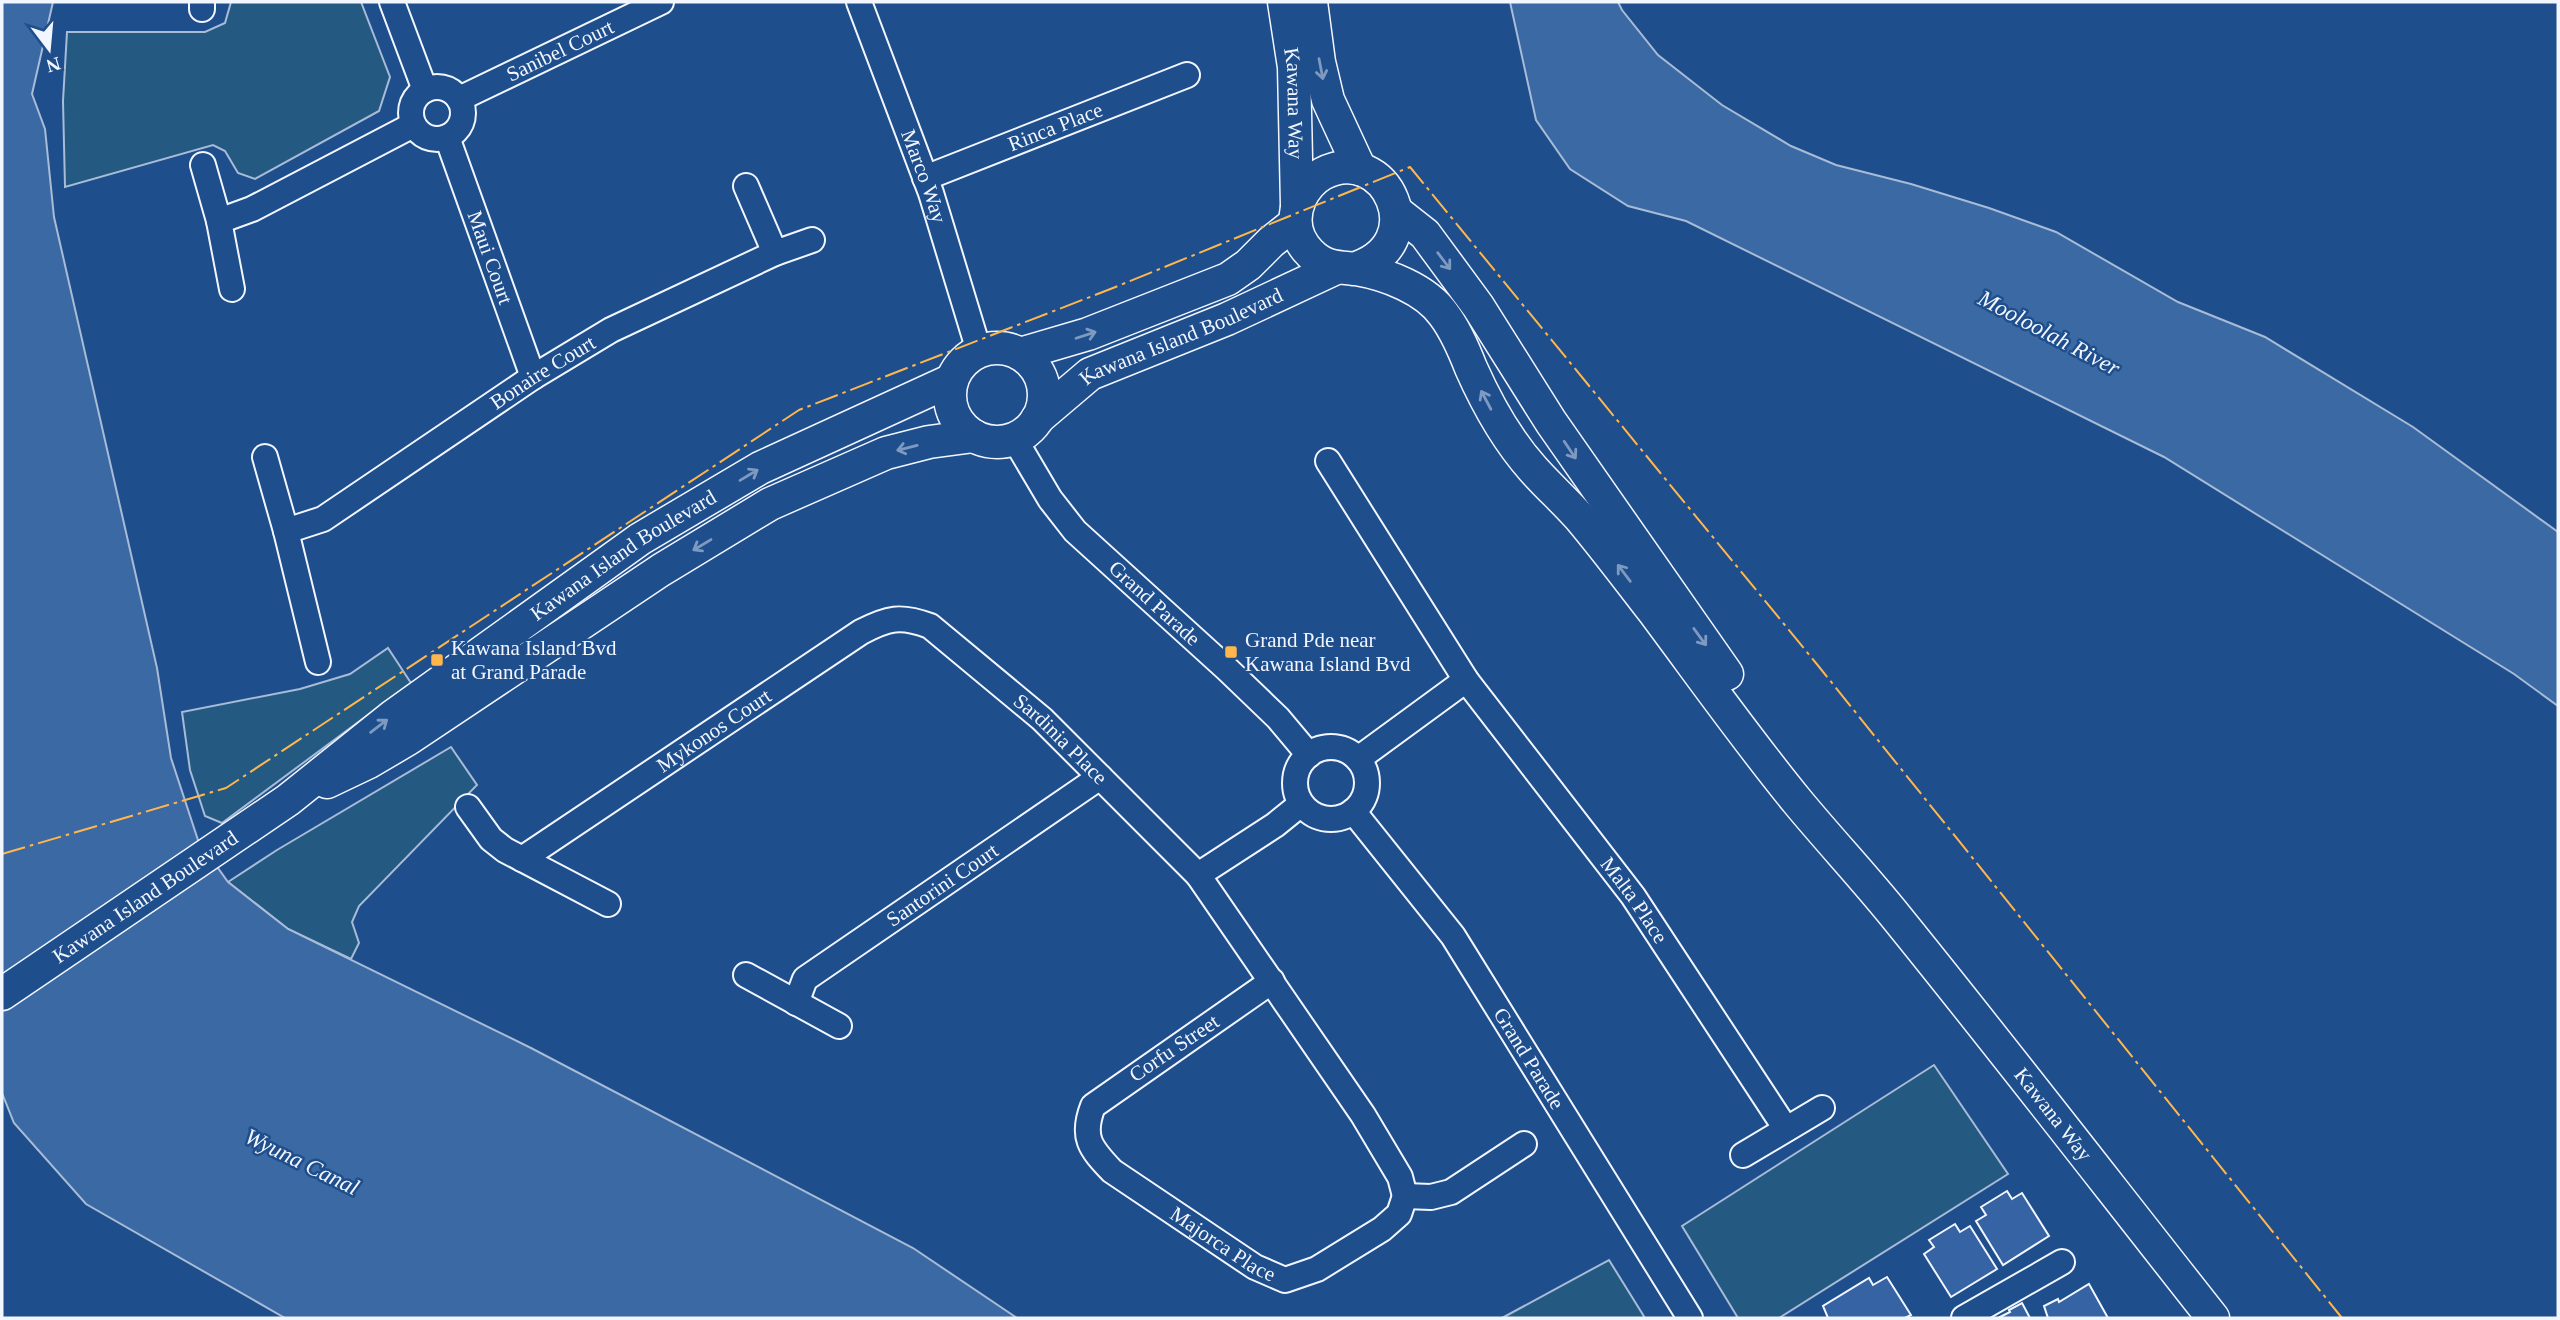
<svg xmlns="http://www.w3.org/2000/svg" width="2560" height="1320" font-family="Georgia,serif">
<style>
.green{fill:#245a82;stroke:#a8bbd7;stroke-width:2}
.water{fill:#3b69a3;stroke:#a8bbd7;stroke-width:2}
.building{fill:#3563a3;stroke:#f2f6ff;stroke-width:2}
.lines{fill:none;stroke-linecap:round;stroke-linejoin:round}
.minor-casing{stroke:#f2f6ff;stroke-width:28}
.major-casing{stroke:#f2f6ff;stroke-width:35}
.minor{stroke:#1f4e8c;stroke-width:24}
.major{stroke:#1f4e8c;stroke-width:32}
.power{stroke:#ffb74d;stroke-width:2;stroke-dasharray:24 5 3.5 5;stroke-linecap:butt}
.oneway{stroke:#7e9ac0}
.poi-dot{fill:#ffb74d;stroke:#1f4e8c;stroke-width:2.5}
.labels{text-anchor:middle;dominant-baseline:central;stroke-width:5;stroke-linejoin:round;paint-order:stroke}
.street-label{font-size:21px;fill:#f2f6ff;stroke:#1f4e8c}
.poi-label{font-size:21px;fill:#f2f6ff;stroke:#1f4e8c;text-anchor:start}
.water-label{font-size:23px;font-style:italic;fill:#f2f6ff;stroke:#1f4e8c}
</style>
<rect width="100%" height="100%" fill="#1f4e8c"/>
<g class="green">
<polygon points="231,2 361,2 390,77 379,111 255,179 238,173 225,151 213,145 65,187 63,101 67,32 205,32 225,23"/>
<polygon points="388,648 411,683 222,823 205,816 190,770 182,712 300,689 350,674"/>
<polygon points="451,747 477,785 359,906 352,922 359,943 351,959 288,929 228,882 277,850"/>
<polygon points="1934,1065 2008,1174 1779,1318 1738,1318 1682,1226"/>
<polygon points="1609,1260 1645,1318 1502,1318"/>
</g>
<g class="water">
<polygon points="2,2 53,2 32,94 45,129 54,217 157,668 171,758 198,840 228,882 288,929 531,1048 913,1248 1017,1318 285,1318 86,1204 14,1123 2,1093"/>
<polygon points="1510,2 1618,2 1622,10 1658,55 1722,105 1791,146 1836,165 1911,184 1989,208 2056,232 2178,302 2265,337 2413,427 2558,532 2558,706 2514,674 2164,457 1686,221 1628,206 1570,169 1536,120"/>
</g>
<g class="building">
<polygon points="2007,1191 2012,1199 2022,1193 2049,1236 2003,1265 1976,1221 1986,1215 1981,1207"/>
<polygon points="1955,1224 1960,1232 1970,1226 1997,1269 1951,1297 1924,1254 1934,1247 1929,1240"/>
<polygon points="1887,1277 1911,1315 1905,1318 1828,1318 1823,1306 1869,1278 1873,1285"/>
<polygon points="2089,1284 2108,1318 2048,1318 2044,1306 2058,1299 2059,1302"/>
<polygon points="2022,1303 2030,1318 1998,1318 2010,1312 2009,1310"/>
</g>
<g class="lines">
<defs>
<g id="minor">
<polyline points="392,2 425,90"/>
<path id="s1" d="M859,2l72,191 48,158"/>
<polyline points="202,9 202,2"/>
<circle cx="437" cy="113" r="26"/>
<path id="s2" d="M459,99l202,-97"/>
<path id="s3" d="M447,137l86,240"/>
<polyline points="203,165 219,221 232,289"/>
<path id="s4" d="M925,178l262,-103"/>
<polyline points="746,186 775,253"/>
<polyline points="219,221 252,209 413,125"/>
<path id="s5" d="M1014,438l36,61 25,32 152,138 51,49 31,37"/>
<polyline points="265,457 286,531 318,662"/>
<path id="s6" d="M1328,461l138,219 167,216 153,233"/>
<path id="s7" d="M286,531l37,-12 210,-142 78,-47 164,-77 37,-13"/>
<circle cx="1331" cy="783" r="36"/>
<polyline points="1358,759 1466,680"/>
<polyline points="1301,804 1275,825 1198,875 1363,1115 1400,1177 1405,1196"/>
<polyline points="468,807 491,839 505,850 608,904"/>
<path id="s8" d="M1353,811l100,125 237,382"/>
<path id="s9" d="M522,859l339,-227c27,-14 39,-17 69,-6l112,93 156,156"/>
<polyline points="746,975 839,1026"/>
<path id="s10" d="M1272,981l-179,125c-12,31 -3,42 19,65l143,96 30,13 32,-11 65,-40 17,-15 6,-18"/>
<path id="s11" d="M796,1003l9,-24 295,-202"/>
<polyline points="1743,1155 1822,1108"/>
<polyline points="1405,1196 1431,1197 1451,1192 1524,1144"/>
<polyline points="1964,1318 2062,1262"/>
</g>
<g id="major">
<path id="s12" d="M1284,2l10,65 3,138"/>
<polyline points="1311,2 1319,62 1328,100 1360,169"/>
<polyline points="1397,212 1425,234 1478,306 1551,422 1727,674"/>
<path id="s13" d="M1353,269c82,-24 33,-129 -31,-95 -10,6 -17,14 -22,25 -8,19 -5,39 10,54 14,15 28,14 46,16 30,5 70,20 88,46 12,16 20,35 27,53 16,36 36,72 62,101 15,17 32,32 47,49 26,31 49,62 74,94 47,63 93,128 143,189 33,40 68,77 100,117 107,132 211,267 316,400"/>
<circle cx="997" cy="395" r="47"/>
<polyline points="1020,354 1088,334 1228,279 1248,265 1271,242 1295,223"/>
<path id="s14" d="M1037,419l53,-45 137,-55 107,-50"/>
<polyline points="327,782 369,762 408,739 661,570 770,504 886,453 929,442 974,436"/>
<path id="s15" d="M2,994l286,-194 105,-84 247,-177 120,-71 192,-88"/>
</g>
</defs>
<use href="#minor" class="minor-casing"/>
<use href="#major" class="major-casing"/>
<use href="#minor" class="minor"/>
<use href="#major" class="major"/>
<polyline class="power" points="2,854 226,788 799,410 1113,288 1410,167 1820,668 2342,1318"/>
</g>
<defs><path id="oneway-shaft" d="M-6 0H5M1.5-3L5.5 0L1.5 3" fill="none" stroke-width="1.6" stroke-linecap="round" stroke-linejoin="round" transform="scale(1.75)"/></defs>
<g class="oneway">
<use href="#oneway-shaft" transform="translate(1321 69) rotate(79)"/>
<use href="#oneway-shaft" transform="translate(1444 261) rotate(53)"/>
<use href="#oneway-shaft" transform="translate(1086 335) rotate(-18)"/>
<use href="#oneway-shaft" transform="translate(1486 400) rotate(-118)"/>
<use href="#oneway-shaft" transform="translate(907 448) rotate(166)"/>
<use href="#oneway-shaft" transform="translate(1570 450) rotate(56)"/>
<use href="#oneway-shaft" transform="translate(749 475) rotate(-31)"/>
<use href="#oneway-shaft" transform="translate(702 545) rotate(149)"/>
<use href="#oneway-shaft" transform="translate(1624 573) rotate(-127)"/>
<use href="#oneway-shaft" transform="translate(1700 637) rotate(54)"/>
<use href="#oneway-shaft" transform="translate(379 726) rotate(-37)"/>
</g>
<g class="poi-dot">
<rect x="1224" y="645" width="14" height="14" rx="3.5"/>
<rect x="430" y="653" width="14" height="14" rx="3.5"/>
</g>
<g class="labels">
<g class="street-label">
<text stroke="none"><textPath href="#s2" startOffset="112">Sanibel Court</textPath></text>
<text stroke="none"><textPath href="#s12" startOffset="102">Kawana Way</textPath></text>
<text stroke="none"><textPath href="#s4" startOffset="140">Rinca Place</textPath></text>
<text stroke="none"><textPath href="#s1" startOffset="186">Marco Way</textPath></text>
<text stroke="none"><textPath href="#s3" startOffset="128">Maui Court</textPath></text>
<text stroke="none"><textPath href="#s14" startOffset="168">Kawana Island Boulevard</textPath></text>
<text stroke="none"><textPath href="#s7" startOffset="303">Bonaire Court</textPath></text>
<text stroke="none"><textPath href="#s15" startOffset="761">Kawana Island Boulevard</textPath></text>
<text stroke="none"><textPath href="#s5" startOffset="219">Grand Parade</textPath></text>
<text stroke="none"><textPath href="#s9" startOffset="231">Mykonos Court</textPath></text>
<text stroke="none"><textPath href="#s9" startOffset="653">Sardinia Place</textPath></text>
<text stroke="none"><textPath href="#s11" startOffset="192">Santorini Court</textPath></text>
<text stroke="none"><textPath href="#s15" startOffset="173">Kawana Island Boulevard</textPath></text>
<text stroke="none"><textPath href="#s6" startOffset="536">Malta Place</textPath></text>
<text transform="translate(1174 1048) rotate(-34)">Corfu Street</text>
<text stroke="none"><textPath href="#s8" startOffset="304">Grand Parade</textPath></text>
<text stroke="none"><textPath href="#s13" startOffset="1428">Kawana Way</textPath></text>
<text stroke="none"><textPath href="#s10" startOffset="425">Majorca Place</textPath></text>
</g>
<g class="poi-label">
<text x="1245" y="640">Grand Pde near<tspan x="1245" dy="24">Kawana Island Bvd</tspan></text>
<text x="451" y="648">Kawana Island Bvd<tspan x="451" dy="24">at Grand Parade</tspan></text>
</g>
<g class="water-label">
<text transform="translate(2049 333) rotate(28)">Mooloolah River</text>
<text transform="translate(302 1162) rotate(26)">Wyuna Canal</text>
</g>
</g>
<rect width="2560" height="1320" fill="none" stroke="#f2f6ff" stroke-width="7"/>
<g transform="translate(49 49) rotate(164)" stroke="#1f4e8c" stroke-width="5" paint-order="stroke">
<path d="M0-5L12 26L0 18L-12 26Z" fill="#f2f6ff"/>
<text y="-10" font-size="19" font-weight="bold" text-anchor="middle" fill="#f2f6ff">N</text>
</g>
</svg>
